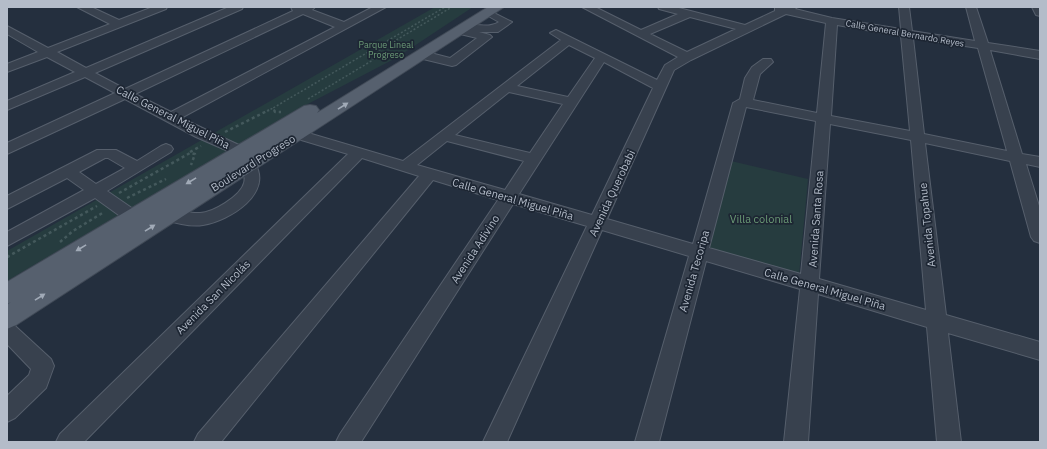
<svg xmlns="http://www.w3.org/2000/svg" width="1047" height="449" font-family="'IBM Plex Sans',sans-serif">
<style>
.green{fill:#263c3f}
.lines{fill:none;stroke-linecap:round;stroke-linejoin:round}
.minor-casing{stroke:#565f6c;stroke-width:2}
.major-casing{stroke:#414a57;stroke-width:2}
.path-far2{stroke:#44595c;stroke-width:1.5;stroke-dasharray:2 2;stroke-linecap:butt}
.path-far1{stroke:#44595c;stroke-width:2.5;stroke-dasharray:3 3;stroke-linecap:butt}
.path{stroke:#44595c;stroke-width:3;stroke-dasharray:3.5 3.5;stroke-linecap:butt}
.minor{fill:#38414e;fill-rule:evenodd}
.major{fill:#56606e;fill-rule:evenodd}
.oneway{fill:#a1aab7}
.labels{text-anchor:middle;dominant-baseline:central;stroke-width:3.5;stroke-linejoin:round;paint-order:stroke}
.far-street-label{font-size:9px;fill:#b4bcc9;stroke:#1d2633}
.far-park-label{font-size:9px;fill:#6b9a76;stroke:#1d2633}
.street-label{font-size:11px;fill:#b4bcc9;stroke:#1d2633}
.park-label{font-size:11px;fill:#6b9a76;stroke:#1d2633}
</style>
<rect width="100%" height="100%" fill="#242f3e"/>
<g class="green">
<polygon points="435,7 473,7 396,58 304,106 7,281 7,251"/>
<polygon points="731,161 808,179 799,275 709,249"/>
</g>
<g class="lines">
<defs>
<g id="minor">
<path d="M77,7h14l28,13 34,-13h14l-1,2 -109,43 29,16 143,-61h14l-1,2 -147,64 30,16 168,-78 -2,-4h24l-3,3 32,12 29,-15h13l-205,111 60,28 14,-3 5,1 2,3 -2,3 -20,6 -5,-2 -39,-17 -71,-38 -118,55v-11l108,-50 -30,-16 -78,33v-9l68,-29 -28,-15 -40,15v-8l31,-12 -31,-18v-8l41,22 62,-24zM303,14l32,13 -164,85 -36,-18z"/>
<path d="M582,7h13l46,23 37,-16 -19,-5 -1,-2h17l70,18 30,-14v-4h22l-2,2 37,9 69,11 -2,-22h10l3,24 63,10 -9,-34h10l12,36 52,8v8l-50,-9 32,104 18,3v10l-14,-3 14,45v34l-6,-2 -3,-4 -21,-76 -85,-18 21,172 94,27v18l-92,-27 13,109h-24l-10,-115 -109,-33 -10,148h-24l16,-153 -94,-28 -47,181h-24l54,-186 -87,-26 -95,212h-24l104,-216 -74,-22 -152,238h-25l4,-8 158,-234 -65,-20 -212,262h-27l4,-8 221,-258 -57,-18 -278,284h-28l4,-8 288,-280 -50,-15 -14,3 -5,-1 -2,-3 2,-3 19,-5 105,31 158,-121 -11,-7 6,-3 101,50 8,-15 13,-8zM786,14l40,9 -9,90 -64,-13 7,-26 13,-12 -2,-3h-8l-11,8 -7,11 -5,21 -7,4 -40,141 -86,-25 67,-149 17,-10zM690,17l46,12 -49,23 -37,-18zM837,25l64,11 9,95 -79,-15zM913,38l65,10 29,103 -83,-17zM569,45l26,13 -27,39 -51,-11zM604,62l49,26 -61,127 -73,-21zM509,92l54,12 -33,49 -75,-18zM746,107l70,14 -15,153 -92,-26zM830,124l81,16 15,170 -107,-31zM447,141l77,20 -19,29 -88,-25z"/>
<polygon points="1032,7 1040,7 1040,16 1036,15"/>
<path d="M488,10l24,12 -14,10h-19l11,3 2,2 -36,28 -4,1 -33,-8 -2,-3 6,-4 27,7 27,-20 -21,-5 -2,-2 2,-2h11l1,-3c11,-3 20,3 31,-4l-16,-9z"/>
<path d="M166,144l5,2 2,3 -2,3 -64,39 32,22 2,4 -2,4 -6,2 -6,-2 -32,-23 -88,48v-14l77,-42 -17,-12 -60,31v-13l90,-46h19l21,11 24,-15zM105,158h3l17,10 -29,16 -17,-12z"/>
<path d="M249,160l5,2c21,31 -25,59 -51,63 -13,2 -28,-2 -40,-6l-2,-4 2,-4c12,-4 24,3 37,2 12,0 41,-17 44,-30 2,-6 -1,-12 -3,-18l3,-3z"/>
<polygon points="7,323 14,325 51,359 54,366 46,388 15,418 7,422 7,396 29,375 31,369 7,344"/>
</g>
<polygon id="major" points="488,7 504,7 16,325 7,329 7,305 11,302 7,304 7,282 304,106 310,105 316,106 319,110 317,113"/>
</defs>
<use href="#minor" class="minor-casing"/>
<use href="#major" class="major-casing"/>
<g class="path-far2">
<polyline points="308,99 373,60 376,52 452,7"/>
<polyline points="267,111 273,108"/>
<polyline points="275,111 273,108 445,7"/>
</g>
<g class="path-far1">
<polyline points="274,110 275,112 281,112"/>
<polyline points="225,132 269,110"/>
<polyline points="190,152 201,146"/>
<polyline points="119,193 190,153 195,154 191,165"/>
<polyline points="127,198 166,179"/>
<polyline points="60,242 73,231 104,212"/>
<polyline points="7,257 97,206"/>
</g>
<polyline class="path" points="7,257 9,256"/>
<use href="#minor" class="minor"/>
<use href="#major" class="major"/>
</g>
<defs><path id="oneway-solid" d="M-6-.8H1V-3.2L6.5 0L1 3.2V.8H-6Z"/></defs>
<g class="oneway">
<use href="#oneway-solid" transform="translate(343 106) rotate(-32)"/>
<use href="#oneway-solid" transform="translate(191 181) rotate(149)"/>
<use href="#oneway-solid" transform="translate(150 228) rotate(-32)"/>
<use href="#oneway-solid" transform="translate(81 248) rotate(149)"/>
<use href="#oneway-solid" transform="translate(40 297) rotate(-32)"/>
</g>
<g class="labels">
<g class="far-street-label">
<text transform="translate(905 33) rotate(10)">Calle General Bernardo Reyes</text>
</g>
<g class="far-park-label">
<text x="386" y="44">Parque Lineal<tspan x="386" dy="10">Progreso</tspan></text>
</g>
<g class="street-label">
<text transform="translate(173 117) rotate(27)">Calle General Miguel Piña</text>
<text transform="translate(253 163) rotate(-32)">Boulevard Progreso</text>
<text transform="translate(612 193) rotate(-65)">Avenida Querobabi</text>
<text transform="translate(513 199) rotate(16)">Calle General Miguel Piña</text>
<text transform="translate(816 219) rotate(-86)">Avenida Santa Rosa</text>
<text transform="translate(927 225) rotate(-96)">Avenida Topahue</text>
<text transform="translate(475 249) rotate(-57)">Avenida Adivino</text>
<text transform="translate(694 271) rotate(-74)">Avenida Tecoripa</text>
<text transform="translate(825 289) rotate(16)">Calle General Miguel Piña</text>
<text transform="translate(213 297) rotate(-45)">Avenida San Nicolás</text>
</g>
<g class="park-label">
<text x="761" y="219">Villa colonial</text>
</g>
</g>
<rect width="1047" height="449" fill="none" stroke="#b4bcc9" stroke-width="16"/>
</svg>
